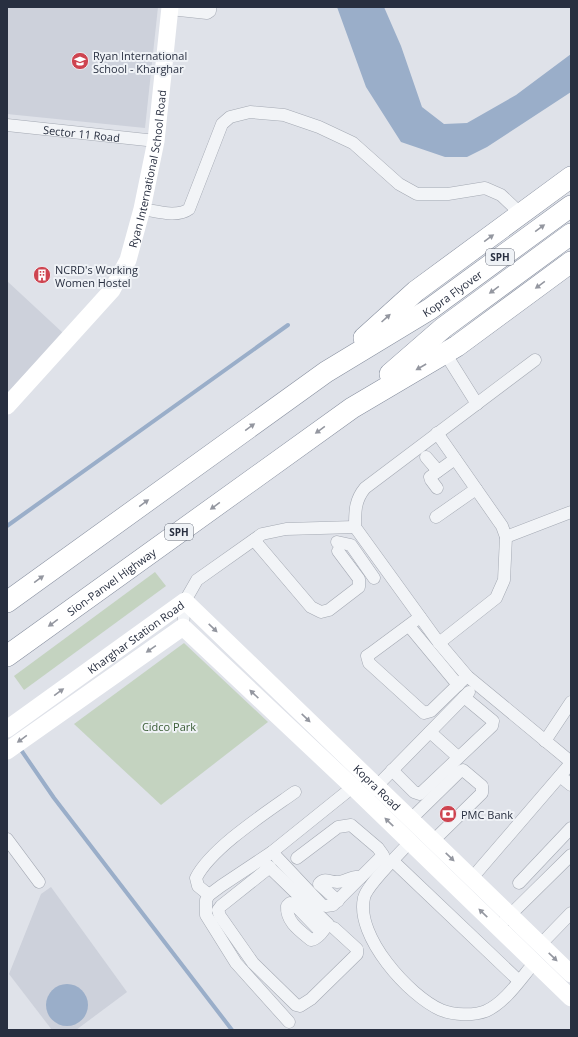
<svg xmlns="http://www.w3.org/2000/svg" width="578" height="1037" font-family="'Open Sans',sans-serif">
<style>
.built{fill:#cdd1db}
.green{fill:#c4d3c0}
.water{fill:#9aaec9}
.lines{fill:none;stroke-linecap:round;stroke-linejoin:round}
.stream{stroke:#9aaec9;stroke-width:4}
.street-casing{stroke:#a4a9b3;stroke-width:13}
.highway-casing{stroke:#878f9f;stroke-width:22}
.street{stroke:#f2f4f7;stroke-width:12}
.secondary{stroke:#fff;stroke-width:17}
.highway{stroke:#fff;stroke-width:21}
.oneway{fill:#9497a0}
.labels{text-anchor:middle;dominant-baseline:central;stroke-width:4;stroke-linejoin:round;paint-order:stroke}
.shield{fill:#eff2f6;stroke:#646a77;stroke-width:1}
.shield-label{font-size:10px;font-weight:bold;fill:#282f40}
.poi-label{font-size:11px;fill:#282f40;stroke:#eff2f6;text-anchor:start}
.street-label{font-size:11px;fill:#282f40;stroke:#eff2f6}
.park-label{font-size:11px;fill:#3a5c35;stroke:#eff2f6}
</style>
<rect width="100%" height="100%" fill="#dfe2e9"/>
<g class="built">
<polygon points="7,7 158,7 145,128 7,114"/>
<polygon points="7,281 63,333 7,393"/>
<polygon points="51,887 127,992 76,1030 52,1030 9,974 41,894"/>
</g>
<g class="green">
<polygon points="155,572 166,586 24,690 14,676"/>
<polygon points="184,643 268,722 161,805 74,724"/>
</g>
<g class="water">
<polygon points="337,7 384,7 401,46 422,107 444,124 467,123 516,95 571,54 571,92 487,147 467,157 445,157 401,142 366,87"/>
<circle cx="67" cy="1005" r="21"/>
</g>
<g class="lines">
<g class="stream">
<polyline points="7,526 288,325"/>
<polyline points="19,747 54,798 232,1030"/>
</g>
<defs>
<g id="street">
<polyline points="170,9 207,13 210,11 210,7"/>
<path id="s1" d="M7,125l149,16"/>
<path d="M142,209c14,2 35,9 47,0l33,-85 8,-7 20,-5 34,3 35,12 34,16 46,41 18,10h31l37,-6 16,7 20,19"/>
<polyline points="445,353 477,404"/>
<path d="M535,360l-170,128c-10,12 -10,23 -10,39l84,116 28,33 104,86"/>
<polyline points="437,433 502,526 506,537 504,580 496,598 439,643"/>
<polyline points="426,457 438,471"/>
<polyline points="437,488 431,480 430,477 455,459"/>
<polyline points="436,517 476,489"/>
<polyline points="506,537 571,512"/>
<polyline points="254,540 311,607 321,612 329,610 359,587 359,579 338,551"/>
<polyline points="337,542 351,545 374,578"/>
<polyline points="420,617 370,654 367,656 369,663 424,713 431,711 467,676"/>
<polyline points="409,626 458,685"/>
<polyline points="183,627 185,601 197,580 262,534 286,529 355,527"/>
<polyline points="430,732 458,757"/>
<polyline points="545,741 571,702"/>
<polyline points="392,770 414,792 420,794 492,726 493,721 464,697"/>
<polyline points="560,776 571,785"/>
<polyline points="371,792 469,692"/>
<polyline points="411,819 459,772 463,770 482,786 482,793 433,841"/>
<polyline points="7,839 39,882"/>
<path d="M410,842c-10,11 -44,44 -46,56 -9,38 45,98 77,112 13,5 32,6 45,1 20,-9 35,-33 49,-49"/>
<polyline points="272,852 322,905 326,906 333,905 383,855 378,848 351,825 338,827 297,858"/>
<polyline points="393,861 518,980"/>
<path d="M265,863l63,61c-4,6 -10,15 -17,16 -11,-9 -25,-18 -24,-34l3,-3 4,1 27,28"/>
<polyline points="270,867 221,906 218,910 220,916 253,963 296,1005 300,1006 311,999 357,954 357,949 334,928"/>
<polyline points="472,878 571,763"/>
<polyline points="519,883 571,828"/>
<path d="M209,895l-11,-9 -2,-8c15,-30 71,-66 99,-86"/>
<path d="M338,901l-19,-17c5,-7 10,-2 18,-2 9,0 15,-7 24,-5"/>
<polyline points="505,920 571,855"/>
<polyline points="540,945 571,913"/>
<polyline points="289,1022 236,963 206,915 206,900 209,895 221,886 272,852 359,782"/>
</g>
<g id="highway">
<polyline points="364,338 416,291 571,177"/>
<polyline points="390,374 443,328 571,234"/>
<path id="s4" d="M7,602l319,-230 104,-63 141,-103"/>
<path id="s5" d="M7,656l345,-248 105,-62 114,-84"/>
</g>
</defs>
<use href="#street" class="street-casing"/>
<use href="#highway" class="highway-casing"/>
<use href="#street" class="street"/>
<g class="secondary">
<path id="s2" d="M7,406l105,-116 16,-30 14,-51 14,-68 14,-134"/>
<path id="s3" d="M7,729l178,-128 386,373"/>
<polyline points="7,751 183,627 353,787 571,998"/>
</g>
<use href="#highway" class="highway"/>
</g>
<defs><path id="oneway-solid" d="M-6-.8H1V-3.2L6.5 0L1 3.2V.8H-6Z"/></defs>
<g class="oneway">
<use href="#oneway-solid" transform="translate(540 228) rotate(-36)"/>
<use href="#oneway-solid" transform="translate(489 238) rotate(-36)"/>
<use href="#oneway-solid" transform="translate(540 285) rotate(144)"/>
<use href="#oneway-solid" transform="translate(494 290) rotate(144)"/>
<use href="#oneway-solid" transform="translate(386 318) rotate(-42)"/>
<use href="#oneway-solid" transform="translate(421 367) rotate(150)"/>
<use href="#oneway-solid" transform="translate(250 427) rotate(-36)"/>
<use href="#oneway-solid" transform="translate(320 430) rotate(144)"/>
<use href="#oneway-solid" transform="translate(144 503) rotate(-36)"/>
<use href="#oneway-solid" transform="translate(215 506) rotate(144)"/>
<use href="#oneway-solid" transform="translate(39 579) rotate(-36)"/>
<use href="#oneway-solid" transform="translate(53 623) rotate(144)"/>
<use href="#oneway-solid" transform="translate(213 628) rotate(44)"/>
<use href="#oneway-solid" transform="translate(151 649) rotate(145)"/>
<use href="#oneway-solid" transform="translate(59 692) rotate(-36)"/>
<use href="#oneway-solid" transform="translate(254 694) rotate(-137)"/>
<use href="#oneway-solid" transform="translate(306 718) rotate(44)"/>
<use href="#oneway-solid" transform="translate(22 739) rotate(144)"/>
<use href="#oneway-solid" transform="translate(389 822) rotate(-136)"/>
<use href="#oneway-solid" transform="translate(450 857) rotate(44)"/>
<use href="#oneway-solid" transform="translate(483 913) rotate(-136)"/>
<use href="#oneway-solid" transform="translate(553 957) rotate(44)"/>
</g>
<defs>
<symbol id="school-disc" viewBox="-11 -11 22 22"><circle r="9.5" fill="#ce4450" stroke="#eff2f6"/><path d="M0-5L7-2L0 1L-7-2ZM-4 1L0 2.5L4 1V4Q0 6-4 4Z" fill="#fff"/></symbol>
<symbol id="building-disc" viewBox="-11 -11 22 22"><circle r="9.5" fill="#ce4450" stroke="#eff2f6"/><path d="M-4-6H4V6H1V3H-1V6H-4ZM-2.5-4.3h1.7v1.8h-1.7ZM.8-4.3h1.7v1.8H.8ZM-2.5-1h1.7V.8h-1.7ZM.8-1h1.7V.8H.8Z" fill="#fff"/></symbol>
<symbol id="bank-disc" viewBox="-11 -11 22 22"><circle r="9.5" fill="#ce4450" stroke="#eff2f6"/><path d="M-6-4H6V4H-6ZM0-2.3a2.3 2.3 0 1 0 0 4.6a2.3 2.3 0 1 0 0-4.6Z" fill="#fff"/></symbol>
</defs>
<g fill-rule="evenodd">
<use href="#school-disc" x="70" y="51" width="20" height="20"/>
<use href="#building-disc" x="32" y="265" width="20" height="20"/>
<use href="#bank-disc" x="438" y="804" width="20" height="20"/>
</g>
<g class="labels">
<g class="shield">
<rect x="486" y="249" width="28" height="16" rx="3"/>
<rect x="165" y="524" width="28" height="16" rx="3"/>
</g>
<g class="shield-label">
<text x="500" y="257">SPH</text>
<text x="179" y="532">SPH</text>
</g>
<g class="poi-label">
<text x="93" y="55">Ryan International<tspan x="93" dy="13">School - Kharghar</tspan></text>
<text x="55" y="269">NCRD's Working<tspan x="55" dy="13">Women Hostel</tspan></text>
<text x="461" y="814">PMC Bank</text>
</g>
<g class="street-label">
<text stroke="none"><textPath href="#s1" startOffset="75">Sector 11 Road</textPath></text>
<text stroke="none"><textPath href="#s2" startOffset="284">Ryan International School Road</textPath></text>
<text stroke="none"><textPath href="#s4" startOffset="542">Kopra Flyover</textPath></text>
<text stroke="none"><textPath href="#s5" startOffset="128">Sion-Panvel Highway</textPath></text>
<text stroke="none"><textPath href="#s3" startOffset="158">Kharghar Station Road</textPath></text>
<text stroke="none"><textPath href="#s3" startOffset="487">Kopra Road</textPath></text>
</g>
<g class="park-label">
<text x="169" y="726">Cidco Park</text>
</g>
</g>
<rect width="578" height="1037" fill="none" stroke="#282f40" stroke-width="16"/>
</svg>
